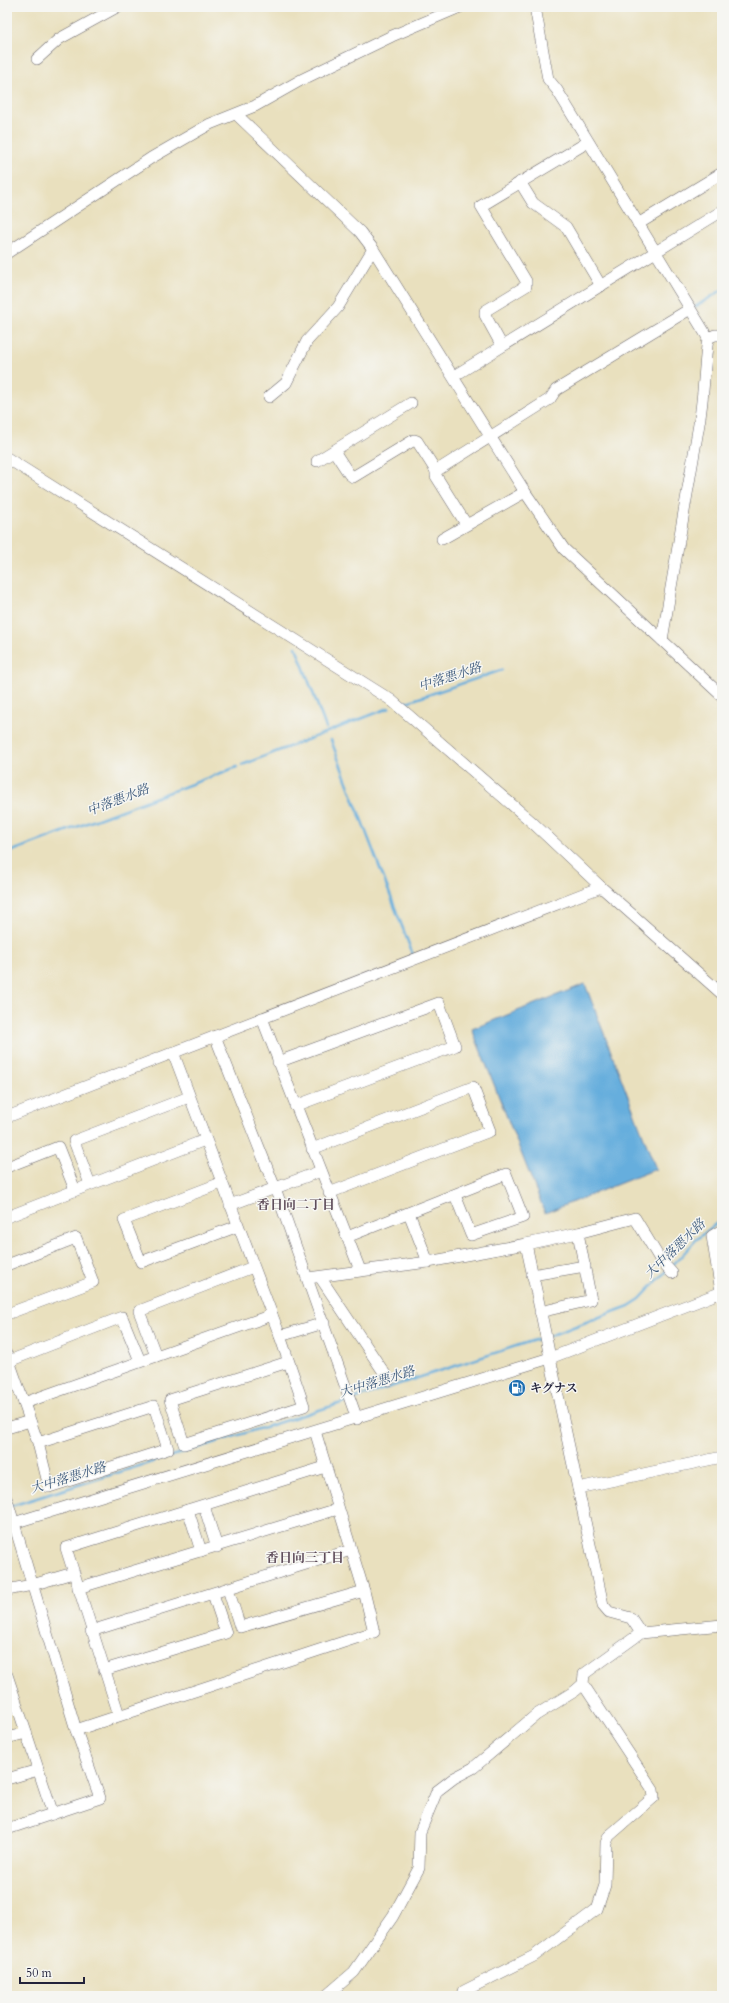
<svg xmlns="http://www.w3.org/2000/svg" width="729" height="2003" font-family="Cardo,'Noto Serif JP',serif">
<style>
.water{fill:#66aedd;stroke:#44688c}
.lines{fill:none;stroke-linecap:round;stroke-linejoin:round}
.stream{stroke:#66aedd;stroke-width:2.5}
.minor-casing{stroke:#686469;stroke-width:12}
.minor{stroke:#fff;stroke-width:11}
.labels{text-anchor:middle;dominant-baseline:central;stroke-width:3;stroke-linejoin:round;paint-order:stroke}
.poi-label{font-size:12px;font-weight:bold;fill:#22223b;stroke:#f6f6f2;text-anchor:start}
.water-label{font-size:13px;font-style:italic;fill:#3d5a7c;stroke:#f6f6f2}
.neighbourhood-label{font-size:13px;font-weight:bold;fill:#5e4c5a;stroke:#f6f6f2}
</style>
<rect width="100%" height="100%" fill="#f6f6f2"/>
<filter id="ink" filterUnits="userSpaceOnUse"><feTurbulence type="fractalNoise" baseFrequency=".025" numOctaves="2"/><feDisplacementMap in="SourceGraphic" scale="8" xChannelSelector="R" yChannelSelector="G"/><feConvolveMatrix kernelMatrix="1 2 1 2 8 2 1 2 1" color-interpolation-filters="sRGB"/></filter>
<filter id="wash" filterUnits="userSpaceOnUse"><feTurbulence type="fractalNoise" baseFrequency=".012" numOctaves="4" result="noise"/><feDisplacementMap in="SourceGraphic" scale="16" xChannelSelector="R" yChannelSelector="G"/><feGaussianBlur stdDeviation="0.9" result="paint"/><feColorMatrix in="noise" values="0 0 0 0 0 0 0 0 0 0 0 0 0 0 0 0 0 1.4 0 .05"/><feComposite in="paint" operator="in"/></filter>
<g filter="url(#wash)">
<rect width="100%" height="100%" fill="#e9e0be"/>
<polygon class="water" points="585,984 656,1169 545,1213 472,1029"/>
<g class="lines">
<g class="stream">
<polyline points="695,307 722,290"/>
<polyline points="296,647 326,728"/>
<polyline points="404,703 502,670"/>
<polyline points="331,740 413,955"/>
<polyline points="242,765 389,708"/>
<polyline points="7,853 237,767"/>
<polyline points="670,1268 697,1239 722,1219"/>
<polyline points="549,1336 629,1306 640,1299 666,1271"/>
<polyline points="353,1399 544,1337"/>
<polyline points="11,1506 348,1401"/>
</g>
</g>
</g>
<g filter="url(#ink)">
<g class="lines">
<defs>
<g id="minor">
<path d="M535,7l13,72 9,11 151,248c-4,29 -4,57 -9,86l-37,216"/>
<polyline points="37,59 59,39 117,7"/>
<polyline points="237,115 360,232 373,249 525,492 564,549 722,696"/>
<polyline points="520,182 533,203 566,227 601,286"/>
<polyline points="638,224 722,173"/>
<polyline points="7,253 151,158 210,124 255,106 301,80 392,36 460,7"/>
<polyline points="708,338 715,335 722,335"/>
<polyline points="502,346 485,315 485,311 526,286 526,281 481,206 588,142"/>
<polyline points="454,376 722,211"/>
<polyline points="269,397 286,383 307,341 338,307 373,249"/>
<polyline points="334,451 349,474 353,477 414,440 417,441 436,471"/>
<polyline points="7,458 391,700 533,823 601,887 722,994"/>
<polyline points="317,461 411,403"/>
<polyline points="466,524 436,476 436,471 550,399 556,390 690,309"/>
<polyline points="442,539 525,492"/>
<polyline points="262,1018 360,1270"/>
<polyline points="215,1036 275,1188 357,1419"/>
<polyline points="173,1052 280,1336 304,1406 184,1444 170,1400 288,1362"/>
<polyline points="278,1062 439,1003 455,1046 295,1106"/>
<polyline points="7,1117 601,887"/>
<polyline points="312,1149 473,1087 490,1131 329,1193"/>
<polyline points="7,1167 58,1147 75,1190"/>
<polyline points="221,1183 124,1220 141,1262 238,1226"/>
<polyline points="90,1184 74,1141 189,1097"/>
<polyline points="230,1205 321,1171"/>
<polyline points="409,1213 428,1262"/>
<polyline points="7,1217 205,1140"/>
<polyline points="722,1230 712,1236 722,1298"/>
<polyline points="578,1233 635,1218 661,1261 672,1273"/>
<polyline points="347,1237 506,1174 523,1217 471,1235 455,1195"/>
<polyline points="7,1265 76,1238 93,1282 7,1314"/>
<polyline points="532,1275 585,1266"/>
<polyline points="320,1277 389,1380"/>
<polyline points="308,1278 428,1262 526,1244"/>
<path d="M540,1312l51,-12 -13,-67 -52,11c8,38 17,76 24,114l53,247 6,7 22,6 10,15"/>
<polyline points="280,1336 324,1323"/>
<polyline points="7,1355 38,1443 154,1406 168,1449 49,1487 38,1443"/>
<polyline points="156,1356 139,1311 253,1267"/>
<polyline points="9,1361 122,1317 140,1361"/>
<polyline points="24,1403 272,1315"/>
<polyline points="7,1428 30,1421"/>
<polyline points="578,1488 722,1457"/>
<polyline points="7,1500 76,1730 100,1798 7,1829"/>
<polyline points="204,1506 217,1547"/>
<polyline points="188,1510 201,1551"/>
<polyline points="7,1525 550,1358 722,1292"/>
<polyline points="78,1588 338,1509"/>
<polyline points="228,1589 240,1627 364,1591"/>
<polyline points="7,1590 32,1585 73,1573"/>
<polyline points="91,1631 351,1550"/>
<polyline points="104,1670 226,1633 213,1594"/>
<polyline points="7,1675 53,1814"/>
<polyline points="119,1715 66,1548 325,1467"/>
<polyline points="76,1730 374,1632 364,1591 315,1431"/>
<polyline points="7,1738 26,1733"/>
<polyline points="7,1779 38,1770"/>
<polyline points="326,1996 354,1972 393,1916 419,1868 420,1832 437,1791 454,1778 473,1768 536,1715 575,1691 583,1684 584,1674 641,1633 722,1625"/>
<polyline points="463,1996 464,1991 534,1956 597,1909 605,1885 606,1843 609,1836 654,1797 653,1790 583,1684"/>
</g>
</defs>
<use href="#minor" class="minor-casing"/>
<use href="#minor" class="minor"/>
</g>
</g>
<defs>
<symbol id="fuel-disc" viewBox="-11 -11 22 22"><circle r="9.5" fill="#1f6fb2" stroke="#f6f6f2"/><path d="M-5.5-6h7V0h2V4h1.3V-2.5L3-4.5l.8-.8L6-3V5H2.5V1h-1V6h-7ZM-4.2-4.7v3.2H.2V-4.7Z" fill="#fff"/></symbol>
</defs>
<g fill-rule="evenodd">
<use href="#fuel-disc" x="507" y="1378" width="20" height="20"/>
</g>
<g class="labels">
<g class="poi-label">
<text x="530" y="1388">キグナス</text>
</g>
<g class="water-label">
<text transform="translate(450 677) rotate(-18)">中落悪水路</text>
<text transform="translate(118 800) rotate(-21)">中落悪水路</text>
<text transform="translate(675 1249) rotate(-44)">大中落悪水路</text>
<text transform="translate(377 1382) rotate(-17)">大中落悪水路</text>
<text transform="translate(68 1478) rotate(-17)">大中落悪水路</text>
</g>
<g class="neighbourhood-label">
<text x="296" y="1205">香日向二丁目</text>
<text x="305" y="1558">香日向三丁目</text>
</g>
</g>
<rect width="729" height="2003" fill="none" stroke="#f6f6f2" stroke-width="24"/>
<path d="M20 1977v6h64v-6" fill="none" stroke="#22223b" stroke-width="2"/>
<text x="26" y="1977" font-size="12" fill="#22223b" stroke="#f6f6f2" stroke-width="3" paint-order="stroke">50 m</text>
</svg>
